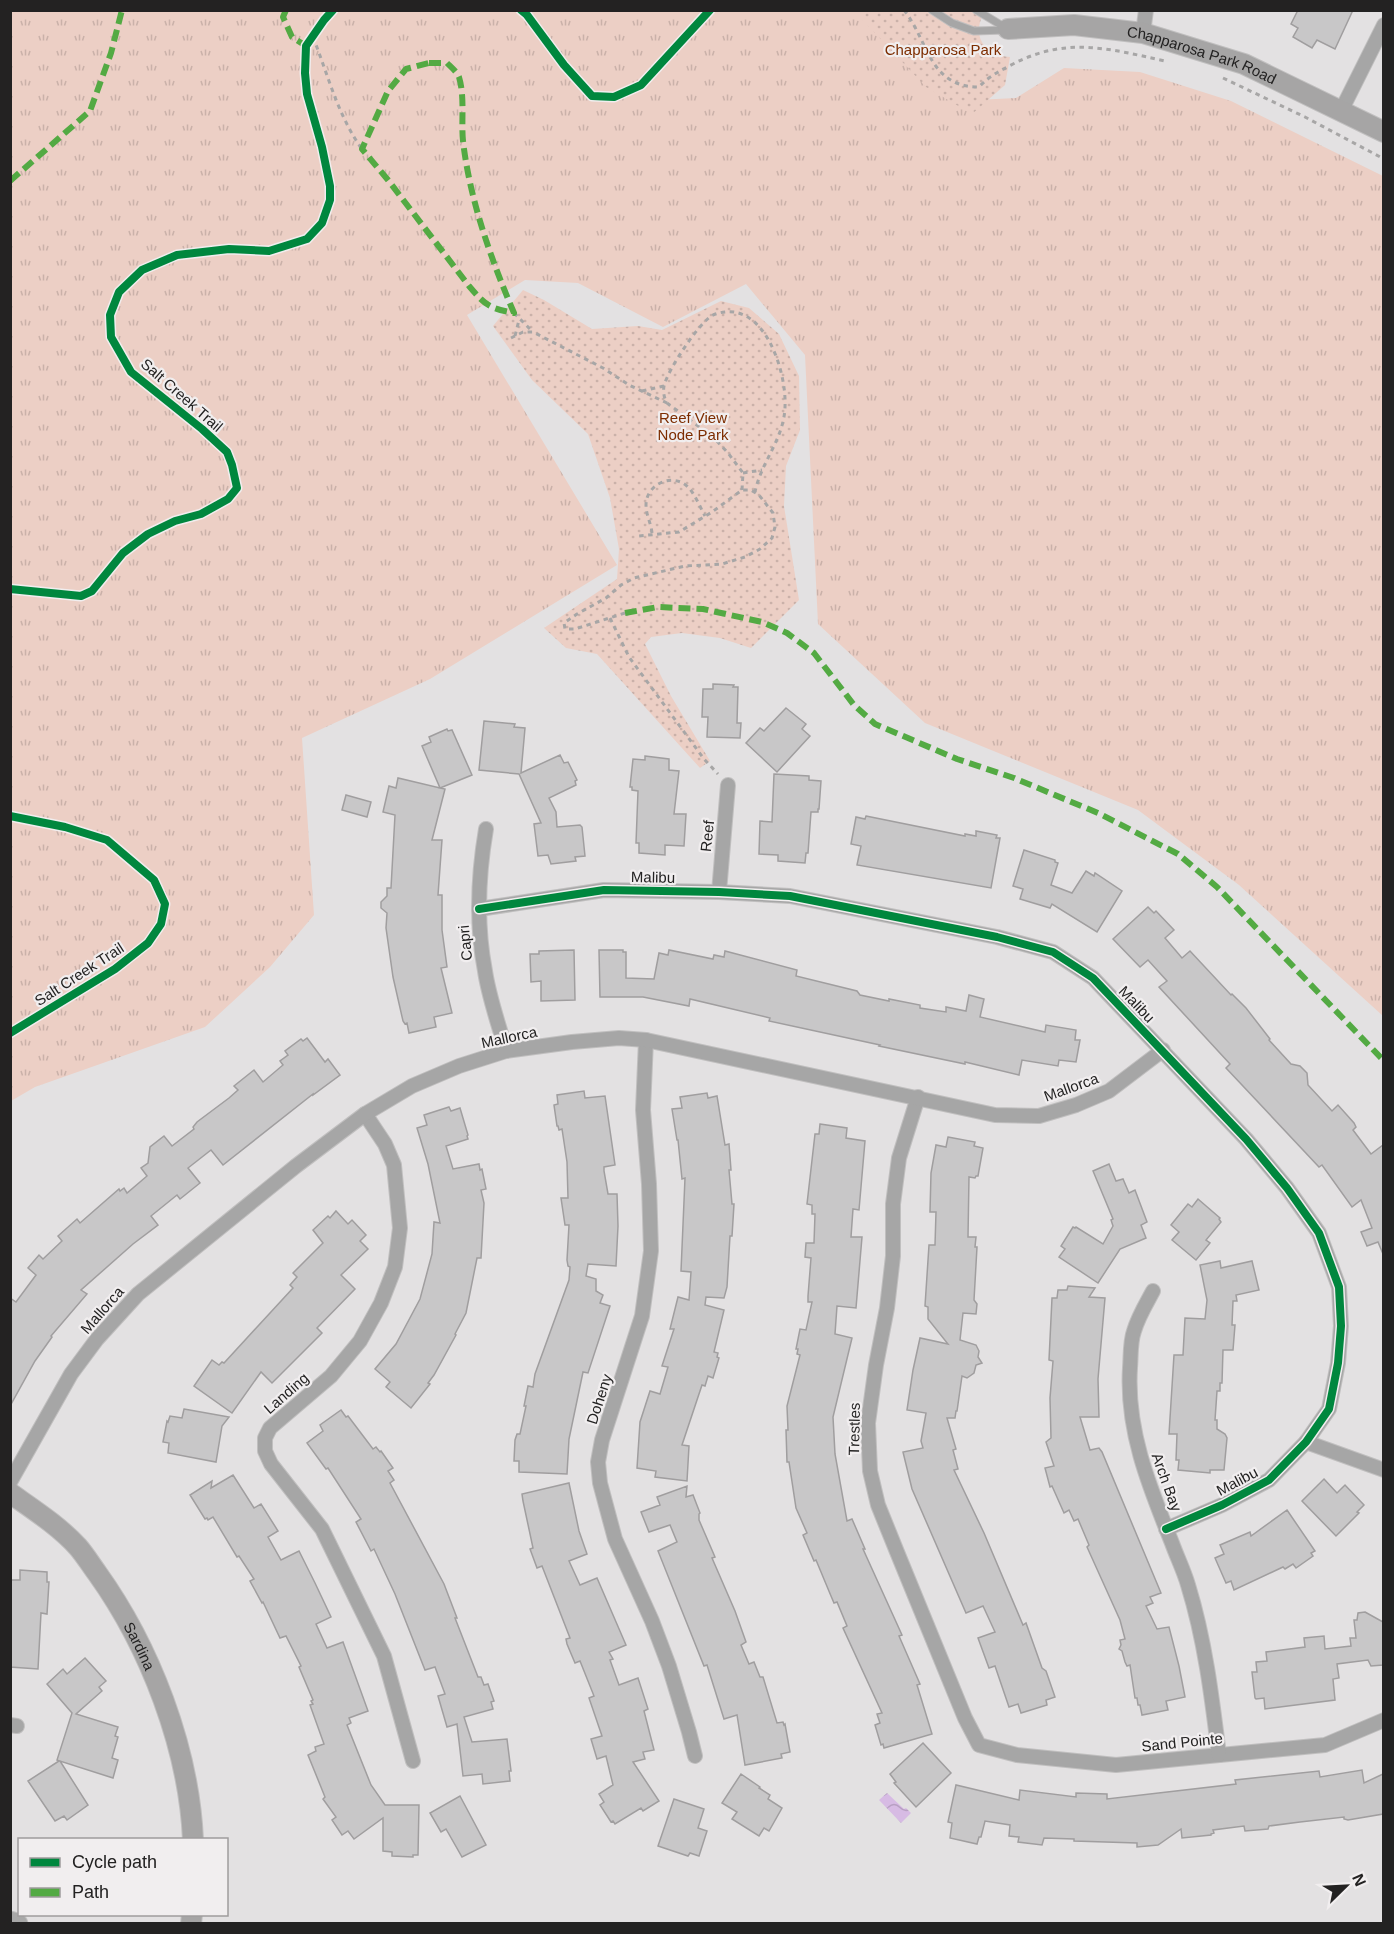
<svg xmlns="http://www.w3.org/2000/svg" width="1394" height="1934" font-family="Helvetica,sans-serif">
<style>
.grass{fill:url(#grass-tufts)}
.park{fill:url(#park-dots)}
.water{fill:url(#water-waves)}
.building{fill:#c8c7c8;stroke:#a09e9f;stroke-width:1.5}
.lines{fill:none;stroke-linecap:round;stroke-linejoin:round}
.lane-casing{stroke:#c0bfbf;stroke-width:9}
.street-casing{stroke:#c0bfbf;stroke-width:16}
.secondary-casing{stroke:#c0bfbf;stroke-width:22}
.primary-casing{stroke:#c0bfbf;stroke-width:23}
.path{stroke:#a7a6a6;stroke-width:3;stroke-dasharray:4.5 4.5;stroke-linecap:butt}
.lane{stroke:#a6a6a6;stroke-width:7}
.street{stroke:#a6a6a6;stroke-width:14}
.secondary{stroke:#a6a5a5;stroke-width:20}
.primary{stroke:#a8a8a8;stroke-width:21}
.quiet{stroke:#53aa43;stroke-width:6;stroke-dasharray:12 6;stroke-linecap:butt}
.cycleway-casing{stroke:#f1eeef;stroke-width:11}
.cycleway{stroke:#00873e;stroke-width:8}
.labels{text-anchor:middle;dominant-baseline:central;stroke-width:4.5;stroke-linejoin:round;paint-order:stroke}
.park-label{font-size:15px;fill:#7d2d01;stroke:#f1eeef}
.street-label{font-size:15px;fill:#232222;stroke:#f1eeef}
</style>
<defs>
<pattern id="grass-tufts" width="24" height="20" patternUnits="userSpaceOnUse" patternTransform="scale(1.5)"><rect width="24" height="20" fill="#eccfc5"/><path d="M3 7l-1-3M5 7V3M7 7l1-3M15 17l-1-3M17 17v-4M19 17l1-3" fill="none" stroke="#cab1a9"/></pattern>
<pattern id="park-dots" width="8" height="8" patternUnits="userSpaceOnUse" patternTransform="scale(1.5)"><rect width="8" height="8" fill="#eccfc5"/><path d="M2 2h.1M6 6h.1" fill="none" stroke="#cab1a9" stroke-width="1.8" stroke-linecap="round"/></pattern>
<pattern id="water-waves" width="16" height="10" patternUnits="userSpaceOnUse" patternTransform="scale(1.5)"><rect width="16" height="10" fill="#d7bbe4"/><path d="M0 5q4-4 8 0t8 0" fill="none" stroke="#b8a0c3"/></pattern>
</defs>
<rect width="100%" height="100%" fill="#e3e1e2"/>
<polygon class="grass" points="10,11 869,11 956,101 1016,98 1064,68 1140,72 1231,101 1383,176 1383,1016 1239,885 1138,810 925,723 818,624 805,355 746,284 663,327 578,283 525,280 467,315 617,565 430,679 302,738 314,915 270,967 205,1027 35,1087 11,1101"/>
<g class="park">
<path d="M854,11h131c-9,15 -9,30 7,42 4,3 12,3 18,4l-5,28 -33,29 -46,-27z"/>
<polygon points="523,290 544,300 592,329 638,326 662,330 721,301 749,308 779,334 799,376 800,430 786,466 784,506 799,600 751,648 720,638 682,633 651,637 645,644 671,696 710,761 700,768 597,654 566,648 544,628 617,579 619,549 610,498 588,434 532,380 493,326"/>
</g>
<polygon class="water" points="887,1793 904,1809 906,1808 911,1813 901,1823 879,1800"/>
<g class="building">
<polygon points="1298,10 1353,10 1335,49 1317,40 1312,48 1293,37 1298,28 1291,24"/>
<polygon points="713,684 734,685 733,687 738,687 737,723 741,723 740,738 707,737 708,717 702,717 703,689 713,689"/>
<polygon points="786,708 806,724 802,729 810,736 777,772 746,743 760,728 764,731"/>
<polygon points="484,721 515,724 514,727 525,728 521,773 560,755 564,763 568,762 577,780 575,781 576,785 549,798 556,812 557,827 580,825 582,827 585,856 575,857 576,861 551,864 548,855 538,856 534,824 541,823 519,774 479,770"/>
<polygon points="447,729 448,731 452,730 472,775 440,788 445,789 432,840 442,840 438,895 442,895 442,930 447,967 441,968 452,1013 434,1017 436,1027 409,1033 407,1023 405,1024 403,1021 393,977 386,928 387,913 381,908 381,902 387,896 387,888 391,888 395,815 383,812 389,786 396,788 398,778 440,788 422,746 431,742 429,737"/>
<polygon points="645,756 669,759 669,770 679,771 674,814 686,814 684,846 665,845 665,855 639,853 639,843 636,843 638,791 632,790 632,787 630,787 633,759 645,760"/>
<polygon points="774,774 809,776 809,780 821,781 819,809 818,809 818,812 811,812 808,853 806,853 805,863 778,861 778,855 759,854 760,821 772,822"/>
<polygon points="346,795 371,802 367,817 342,810"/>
<polygon points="866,816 965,836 965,834 976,836 976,831 997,835 996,838 1000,838 991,888 857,865 861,846 851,844 856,817 865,819"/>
<polygon points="1024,850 1055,860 1055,862 1058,863 1051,885 1072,893 1086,871 1094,876 1095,873 1122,891 1097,932 1052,904 1050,908 1020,899 1023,889 1013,886"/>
<polygon points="1148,907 1154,913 1156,911 1174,930 1165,938 1182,958 1190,951 1231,995 1232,994 1246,1008 1270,1039 1269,1040 1291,1064 1300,1066 1307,1073 1308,1085 1332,1111 1338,1105 1354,1123 1356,1127 1353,1130 1371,1154 1383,1145 1383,1254 1378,1242 1367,1246 1361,1232 1372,1228 1361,1200 1352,1207 1322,1165 1319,1167 1226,1068 1230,1064 1159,987 1167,981 1148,960 1140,967 1113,939"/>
<polygon points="574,950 575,1000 541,1001 541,981 531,982 530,954 539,954 539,951"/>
<polygon points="599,950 623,950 623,952 626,952 626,978 654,979 659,953 668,955 669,950 713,959 714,955 724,957 725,951 797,970 796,976 857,991 860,995 889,1001 889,999 920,1005 920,1008 946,1012 946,1007 966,1011 969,995 984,999 980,1017 1045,1032 1046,1025 1076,1030 1075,1040 1080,1040 1076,1062 1059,1060 1058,1066 1022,1060 1019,1075 965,1062 965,1064 879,1046 880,1045 769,1021 770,1018 690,999 689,1006 643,997 600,997"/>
<polygon points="307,1038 325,1062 328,1059 340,1075 313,1095 313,1094 223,1165 211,1150 188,1168 200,1183 180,1199 177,1195 151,1216 158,1225 133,1244 81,1290 87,1294 51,1336 52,1337 35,1361 10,1406 10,1298 16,1302 36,1275 28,1268 39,1255 43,1259 62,1241 58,1236 77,1219 80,1223 119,1189 120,1191 124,1188 127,1193 147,1176 141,1168 148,1163 150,1147 164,1136 172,1146 194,1129 193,1127 197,1122 229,1098 238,1090 234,1086 254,1070 263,1082 283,1065 280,1061 288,1055 285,1051 301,1039 303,1041"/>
<polygon points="584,1091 585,1098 605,1096 615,1165 604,1167 604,1171 608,1194 617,1194 618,1226 616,1266 588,1264 586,1276 596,1279 596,1291 603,1295 600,1303 610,1306 588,1373 583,1372 569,1439 567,1474 519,1472 519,1461 514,1461 515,1440 517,1434 520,1434 526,1406 524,1406 528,1386 533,1387 535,1374 569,1280 570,1267 568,1266 567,1260 569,1225 565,1225 561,1198 568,1198 567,1162 562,1129 559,1130 558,1126 557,1126 554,1105 558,1104 557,1095"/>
<polygon points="707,1093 708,1098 717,1096 725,1145 729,1144 731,1170 729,1170 732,1204 734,1204 732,1236 730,1236 727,1287 724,1298 706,1297 705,1305 724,1310 714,1352 718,1353 717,1357 719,1358 713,1378 708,1376 705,1386 702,1385 682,1445 689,1446 687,1481 655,1477 656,1471 637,1468 640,1422 650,1391 660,1394 668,1367 662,1366 674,1329 670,1329 678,1297 689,1300 691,1272 681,1271 685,1178 682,1179 678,1140 677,1140 672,1109 682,1108 680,1097"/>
<polygon points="449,1107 451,1111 460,1108 468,1135 467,1136 468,1139 446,1146 453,1169 479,1164 480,1170 482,1169 486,1189 481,1190 484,1203 481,1258 477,1258 466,1313 455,1334 456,1335 434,1375 428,1383 430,1384 411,1408 386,1387 390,1382 375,1369 396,1344 420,1299 432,1254 434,1222 440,1223 428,1164 417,1128 427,1125 424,1115"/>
<polygon points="820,1124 847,1128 846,1138 865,1141 859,1210 853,1209 851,1237 862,1237 856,1308 837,1306 835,1334 852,1338 833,1417 835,1454 847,1521 852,1519 865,1549 863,1549 902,1635 899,1636 920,1684 917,1685 932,1734 884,1748 883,1744 881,1745 875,1725 880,1723 877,1714 882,1713 843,1628 847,1626 837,1602 834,1603 831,1596 816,1560 814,1561 803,1535 807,1533 796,1508 789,1462 787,1462 786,1430 788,1430 787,1406 800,1355 797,1354 798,1349 796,1349 800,1329 806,1330 812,1302 808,1302 808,1296 811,1258 805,1257 806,1243 814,1243 815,1214 812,1214 812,1205 807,1204 815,1134 819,1134"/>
<polygon points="948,1137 975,1142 974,1146 983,1148 978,1176 976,1176 975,1178 969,1177 968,1237 976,1237 975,1247 977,1247 974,1300 977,1304 976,1314 963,1313 960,1340 976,1345 979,1351 978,1357 982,1363 976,1365 974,1373 967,1378 962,1376 957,1411 956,1411 955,1418 947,1418 956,1449 953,1450 958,1469 954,1470 984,1533 1023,1625 1026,1623 1042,1668 1046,1671 1055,1697 1046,1700 1047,1705 1021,1713 1018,1704 1009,1707 995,1666 989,1668 978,1638 995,1632 983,1606 966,1613 912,1489 903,1452 923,1448 921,1441 926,1413 907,1410 913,1370 920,1338 948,1344 928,1319 928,1307 925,1306 929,1245 935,1245 936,1212 930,1212 931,1173 936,1145 946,1147"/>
<polygon points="1109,1164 1116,1181 1123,1179 1129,1193 1135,1190 1147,1222 1141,1225 1146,1238 1120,1249 1098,1283 1059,1257 1065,1249 1061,1246 1073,1227 1075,1228 1076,1227 1103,1244 1113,1226 1111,1220 1113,1219 1093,1171"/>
<polygon points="1198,1199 1220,1218 1219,1219 1221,1222 1206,1240 1210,1243 1196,1260 1172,1240 1179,1232 1171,1225 1188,1204 1192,1207"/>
<polygon points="336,1211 348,1224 352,1220 366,1235 360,1241 368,1249 341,1275 355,1289 317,1328 322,1333 272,1383 261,1372 232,1413 194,1386 212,1360 219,1365 222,1362 224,1363 293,1288 290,1285 297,1277 293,1273 323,1243 313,1230 328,1216 330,1218"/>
<polygon points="1220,1261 1221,1268 1252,1261 1259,1290 1236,1295 1237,1301 1233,1301 1232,1325 1235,1325 1233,1350 1223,1350 1222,1383 1220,1383 1220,1391 1217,1391 1215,1420 1217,1420 1217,1429 1225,1434 1227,1438 1224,1470 1210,1470 1210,1473 1178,1470 1179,1460 1176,1460 1177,1434 1169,1434 1174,1355 1183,1355 1185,1318 1205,1319 1207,1300 1200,1265"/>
<polygon points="1068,1286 1095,1288 1089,1297 1105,1298 1098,1379 1099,1417 1080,1417 1090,1450 1099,1448 1102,1452 1161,1593 1150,1597 1153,1603 1146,1606 1157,1629 1169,1627 1179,1666 1185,1697 1166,1701 1168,1710 1142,1715 1140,1705 1138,1705 1137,1698 1135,1698 1130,1665 1127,1666 1125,1662 1122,1651 1119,1649 1121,1645 1120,1640 1125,1639 1120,1620 1087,1547 1089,1545 1078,1519 1074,1521 1069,1510 1064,1513 1052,1486 1050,1487 1045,1468 1054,1466 1046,1442 1051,1438 1050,1398 1053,1361 1049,1360 1052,1298 1057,1298 1058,1290 1067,1290"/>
<polygon points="184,1409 229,1417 222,1426 216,1462 168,1453 169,1443 163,1442 167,1421 168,1422 170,1416 182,1418"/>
<polygon points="341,1410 346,1417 348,1416 373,1449 376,1447 380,1452 381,1451 393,1468 388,1471 394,1480 390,1483 444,1584 457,1618 455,1618 478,1677 481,1677 484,1685 488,1684 494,1701 491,1702 493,1709 464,1717 472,1742 507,1739 511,1771 509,1771 510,1781 483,1784 482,1774 463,1776 457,1724 447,1727 438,1696 445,1694 435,1667 425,1670 395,1594 374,1549 371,1551 356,1522 361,1519 328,1468 326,1469 307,1443 323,1431 320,1425"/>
<polygon points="233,1475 254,1508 261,1504 278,1531 268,1537 281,1560 299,1551 315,1583 331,1617 316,1624 327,1648 343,1642 368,1711 349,1718 351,1723 347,1725 371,1785 385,1805 419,1805 418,1855 413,1855 413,1857 392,1856 392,1852 383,1851 383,1818 354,1839 348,1831 342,1835 332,1820 336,1817 323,1799 325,1797 308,1755 316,1751 315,1747 324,1744 310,1705 313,1704 311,1701 313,1700 299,1667 301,1666 286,1636 280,1638 263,1602 262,1603 250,1581 254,1579 239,1556 237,1557 213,1517 208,1520 207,1518 205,1519 190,1495 212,1481 211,1488"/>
<polygon points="1324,1479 1337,1493 1345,1485 1364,1505 1357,1512 1359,1513 1336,1536 1302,1501"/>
<polygon points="569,1483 579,1531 587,1554 569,1561 580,1585 597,1578 626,1645 609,1652 613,1659 610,1660 619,1685 638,1678 648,1709 644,1711 654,1750 643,1752 645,1759 633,1762 659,1801 643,1811 641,1808 615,1824 613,1821 611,1822 600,1805 604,1802 599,1794 613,1785 606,1756 597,1759 591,1739 602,1736 589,1698 594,1696 580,1661 575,1663 567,1644 566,1639 570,1638 542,1566 537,1568 530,1549 533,1548 523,1501 522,1494"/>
<polygon points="687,1486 686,1497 693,1495 700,1513 699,1514 699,1520 715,1557 712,1558 735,1611 746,1642 741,1645 749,1664 754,1662 760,1677 763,1677 777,1723 783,1722 784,1725 785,1724 790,1752 781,1754 782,1758 745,1765 737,1715 724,1719 707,1665 704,1666 658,1551 677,1542 670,1525 649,1532 641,1512 660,1505 657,1497"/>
<polygon points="1287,1510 1315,1551 1311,1553 1313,1556 1296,1568 1293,1564 1285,1569 1283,1567 1234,1590 1231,1581 1226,1583 1215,1558 1224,1554 1220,1545 1250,1532 1251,1536"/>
<polygon points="20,1570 47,1572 47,1582 49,1582 47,1614 41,1613 38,1669 10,1667 10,1580 20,1580"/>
<polygon points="1365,1612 1383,1622 1383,1665 1371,1666 1368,1660 1337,1664 1339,1678 1333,1679 1335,1700 1265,1709 1264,1698 1256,1699 1255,1698 1252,1672 1257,1672 1256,1662 1267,1661 1266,1652 1305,1647 1304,1638 1324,1636 1325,1649 1351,1646 1350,1638 1356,1638 1354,1620 1357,1620 1358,1613"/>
<polygon points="85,1658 106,1681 99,1687 102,1691 76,1714 118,1727 115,1736 118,1737 112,1758 118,1760 113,1778 60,1761 88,1805 67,1820 64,1816 55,1821 28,1781 59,1761 57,1760 72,1713 47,1684 63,1669 67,1674"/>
<polygon points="923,1743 951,1773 916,1807 894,1783 896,1782 890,1774"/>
<polygon points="1362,1770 1364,1783 1383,1774 1383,1814 1348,1820 1344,1819 1344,1817 1300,1822 1269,1826 1268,1829 1245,1831 1244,1826 1213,1830 1214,1833 1211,1834 1211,1835 1182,1838 1181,1829 1158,1845 1137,1847 1137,1843 1074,1841 1074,1839 1044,1838 1042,1845 1018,1842 1019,1837 1009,1836 1010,1825 985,1821 981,1837 979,1837 977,1844 950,1838 952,1823 948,1822 956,1785 1019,1800 1020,1790 1076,1797 1076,1793 1107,1794 1107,1799 1236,1784 1235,1780 1319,1771 1320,1777"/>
<polygon points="741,1774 760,1787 759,1788 770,1795 768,1799 782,1808 769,1831 764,1828 759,1836 732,1819 737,1812 722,1803"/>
<polygon points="460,1796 486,1845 462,1857 446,1829 441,1832 430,1813"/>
<polygon points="674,1799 704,1809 698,1828 707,1831 699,1856 690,1853 688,1856 658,1846"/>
</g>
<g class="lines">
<defs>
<g id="lane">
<polyline points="932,10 952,23 974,31 1006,30"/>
<polyline points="976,10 1006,28"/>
</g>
<g id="street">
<polyline points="1143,33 1146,10"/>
<polyline points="1341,111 1384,25"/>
<path d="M486,829c-8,47 -10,95 -1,142 4,27 14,54 21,80"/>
<polyline points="719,892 728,785"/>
<polyline points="479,909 604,890 719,892 790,896 997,937 1053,952 1093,978 1246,1139 1287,1188 1319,1233 1339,1287 1341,1326 1338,1363 1329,1409 1306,1442 1269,1480 1222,1505 1166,1529"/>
<polyline points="646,1040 643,1110 649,1184 651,1251 642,1316 602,1440 598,1462 600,1483 615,1539 652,1621 669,1666 689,1732 695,1756"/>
<polyline points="918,1097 899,1158 893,1204 893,1256 887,1308 876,1365 868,1423 870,1471 878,1505 897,1552 965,1718 979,1745 1017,1755 1116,1765 1325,1745 1384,1720"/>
<polyline points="365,1114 385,1144 394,1165 400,1228 395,1267 381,1303 360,1341 331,1376 270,1428 265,1438 265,1451 271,1464 322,1529 384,1656 413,1761"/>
<path d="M1153,1291c-7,13 -15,26 -19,40 -4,11 -3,25 -4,37 -4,62 19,118 42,175 5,14 12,28 16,42 17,55 24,113 31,170"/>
<polyline points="1306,1442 1384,1470"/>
<polyline points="10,1482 71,1374 97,1339 138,1294 296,1166 365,1114 412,1086 459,1066 506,1051 572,1042 619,1038 646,1040 995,1115 1039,1116 1076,1105 1109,1091 1163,1050"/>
<polyline points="10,1725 17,1726"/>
</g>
<g id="secondary">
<path id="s1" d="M1008,29l66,-4 69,8 101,31 140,68"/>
<path id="s2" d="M10,1493c24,17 49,33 68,54 7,8 13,18 19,26 53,74 92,175 96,267"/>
<polyline points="191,1924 192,1914"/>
</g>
<polyline id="primary" points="10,1922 17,1924"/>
</defs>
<use href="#lane" class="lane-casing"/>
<use href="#street" class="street-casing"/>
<use href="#secondary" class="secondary-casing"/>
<use href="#primary" class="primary-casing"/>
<g class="path">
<path d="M904,10c25,32 25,77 75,77 10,-11 21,-16 34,-23 54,-28 97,-15 152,-3"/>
<path d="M313,37c15,38 25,79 49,112"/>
<polyline points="1223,78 1305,117 1384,159"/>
<polyline points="514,313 532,331"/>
<polyline points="515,336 519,320"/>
<polyline points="511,338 523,332 533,332 603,368 629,385 667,403"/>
<polyline points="642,391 664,386"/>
<polyline points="743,473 762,470"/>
<path d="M742,490l1,-17 -15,-20 -15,-16 -46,-34c-3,-5 -4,-11 -3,-17 3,-15 36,-65 49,-71 50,-20 74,56 72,92 -1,32 -24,55 -30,85"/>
<path d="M652,533c-1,-10 -6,-18 -6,-28 0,-21 27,-33 42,-18 7,7 12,20 17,29"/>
<polyline points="625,613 575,629 565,629 564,623 577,614 606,598 621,585 634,578 685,566 722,564 745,557 760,549 772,538 775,527 773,513 759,495 751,490 742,490 712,512 679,532 639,536"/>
<polyline points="610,618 629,657 704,759 718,774"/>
</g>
<use href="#lane" class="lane"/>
<use href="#street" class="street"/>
<use href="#secondary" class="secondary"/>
<use href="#primary" class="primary"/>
<g class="quiet">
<polyline points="286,10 283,17 292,37 306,46"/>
<path d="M429,63h18c4,4 10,9 12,14 6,20 2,44 4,64 7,60 28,118 51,172 -25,-5 -28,-7 -45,-27l-81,-106 -26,-31 26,-58 18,-22z"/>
<polyline points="10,181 90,111 111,53 122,10"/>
<polyline points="625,613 658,607 703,609 762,622 787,633 814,653 854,705 875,724 957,759 1014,778 1098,813 1178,854 1217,887 1384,1061"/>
</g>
<defs>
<g id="cycleway">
<polyline points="521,10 527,15 564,65 592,96 614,97 641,85 710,10"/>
<polyline points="10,589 81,596 92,591 123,553 148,534 175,521 201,514 228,499 237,488 232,465 227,452 202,429 131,372 111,337 110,315 119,292 142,270 177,255 229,249 269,251 307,239 322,223 330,200 330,186 322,147 307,94 305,73 306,46 324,20 333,10"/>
<polyline points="10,816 65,827 107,840 154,880 165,904 161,924 148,943 115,969 10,1033"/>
<polyline points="479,909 604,890 719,892 790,896 997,937 1053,952 1093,978 1246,1139 1287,1188 1319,1233 1339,1287 1341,1326 1338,1363 1329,1409 1306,1442 1269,1480 1222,1505 1166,1529"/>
</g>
</defs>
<use href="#cycleway" class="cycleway-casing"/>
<use href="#cycleway" class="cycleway"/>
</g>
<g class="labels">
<g class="park-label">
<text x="943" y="49">Chapparosa Park</text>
<text x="693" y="417">Reef View<tspan x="693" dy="17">Node Park</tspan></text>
</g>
<g class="street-label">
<text stroke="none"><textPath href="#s1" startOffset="198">Chapparosa Park Road</textPath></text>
<text transform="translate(182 395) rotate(41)">Salt Creek Trail</text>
<text transform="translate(707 836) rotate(-84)">Reef</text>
<text transform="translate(653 877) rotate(1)">Malibu</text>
<text transform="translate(465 943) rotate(-96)">Capri</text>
<text transform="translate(79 974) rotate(-33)">Salt Creek Trail</text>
<text transform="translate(1137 1004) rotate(46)">Malibu</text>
<text transform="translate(509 1037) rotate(-12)">Mallorca</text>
<text transform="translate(1071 1087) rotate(-20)">Mallorca</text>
<text transform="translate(102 1310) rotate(-49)">Mallorca</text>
<text transform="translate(286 1393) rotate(-41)">Landing</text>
<text transform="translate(599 1399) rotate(-72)">Doheny</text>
<text transform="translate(854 1429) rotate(-89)">Trestles</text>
<text transform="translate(1237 1481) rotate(-28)">Malibu</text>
<text transform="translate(1167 1482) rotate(70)">Arch Bay</text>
<text stroke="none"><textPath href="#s2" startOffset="204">Sardina</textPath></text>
<text transform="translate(1182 1742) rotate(-6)">Sand Pointe</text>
</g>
</g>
<rect width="1394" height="1934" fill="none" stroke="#232222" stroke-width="24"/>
<rect x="18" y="1838" width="210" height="78" fill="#f1eeef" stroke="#9f9c9d" stroke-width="1.5"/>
<rect x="30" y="1858" width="30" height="9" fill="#00873e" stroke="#9f9c9d" stroke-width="1.5"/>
<text x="72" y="1868" font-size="18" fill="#232222">Cycle path</text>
<rect x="30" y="1888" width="30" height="9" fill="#53aa43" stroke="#9f9c9d" stroke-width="1.5"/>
<text x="72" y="1898" font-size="18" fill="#232222">Path</text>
<g transform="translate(1346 1886) rotate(66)" stroke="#f1eeef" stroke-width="4.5" paint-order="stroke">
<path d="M0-4.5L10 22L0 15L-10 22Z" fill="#232222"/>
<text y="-9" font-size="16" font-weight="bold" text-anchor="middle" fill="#232222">N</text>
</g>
</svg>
